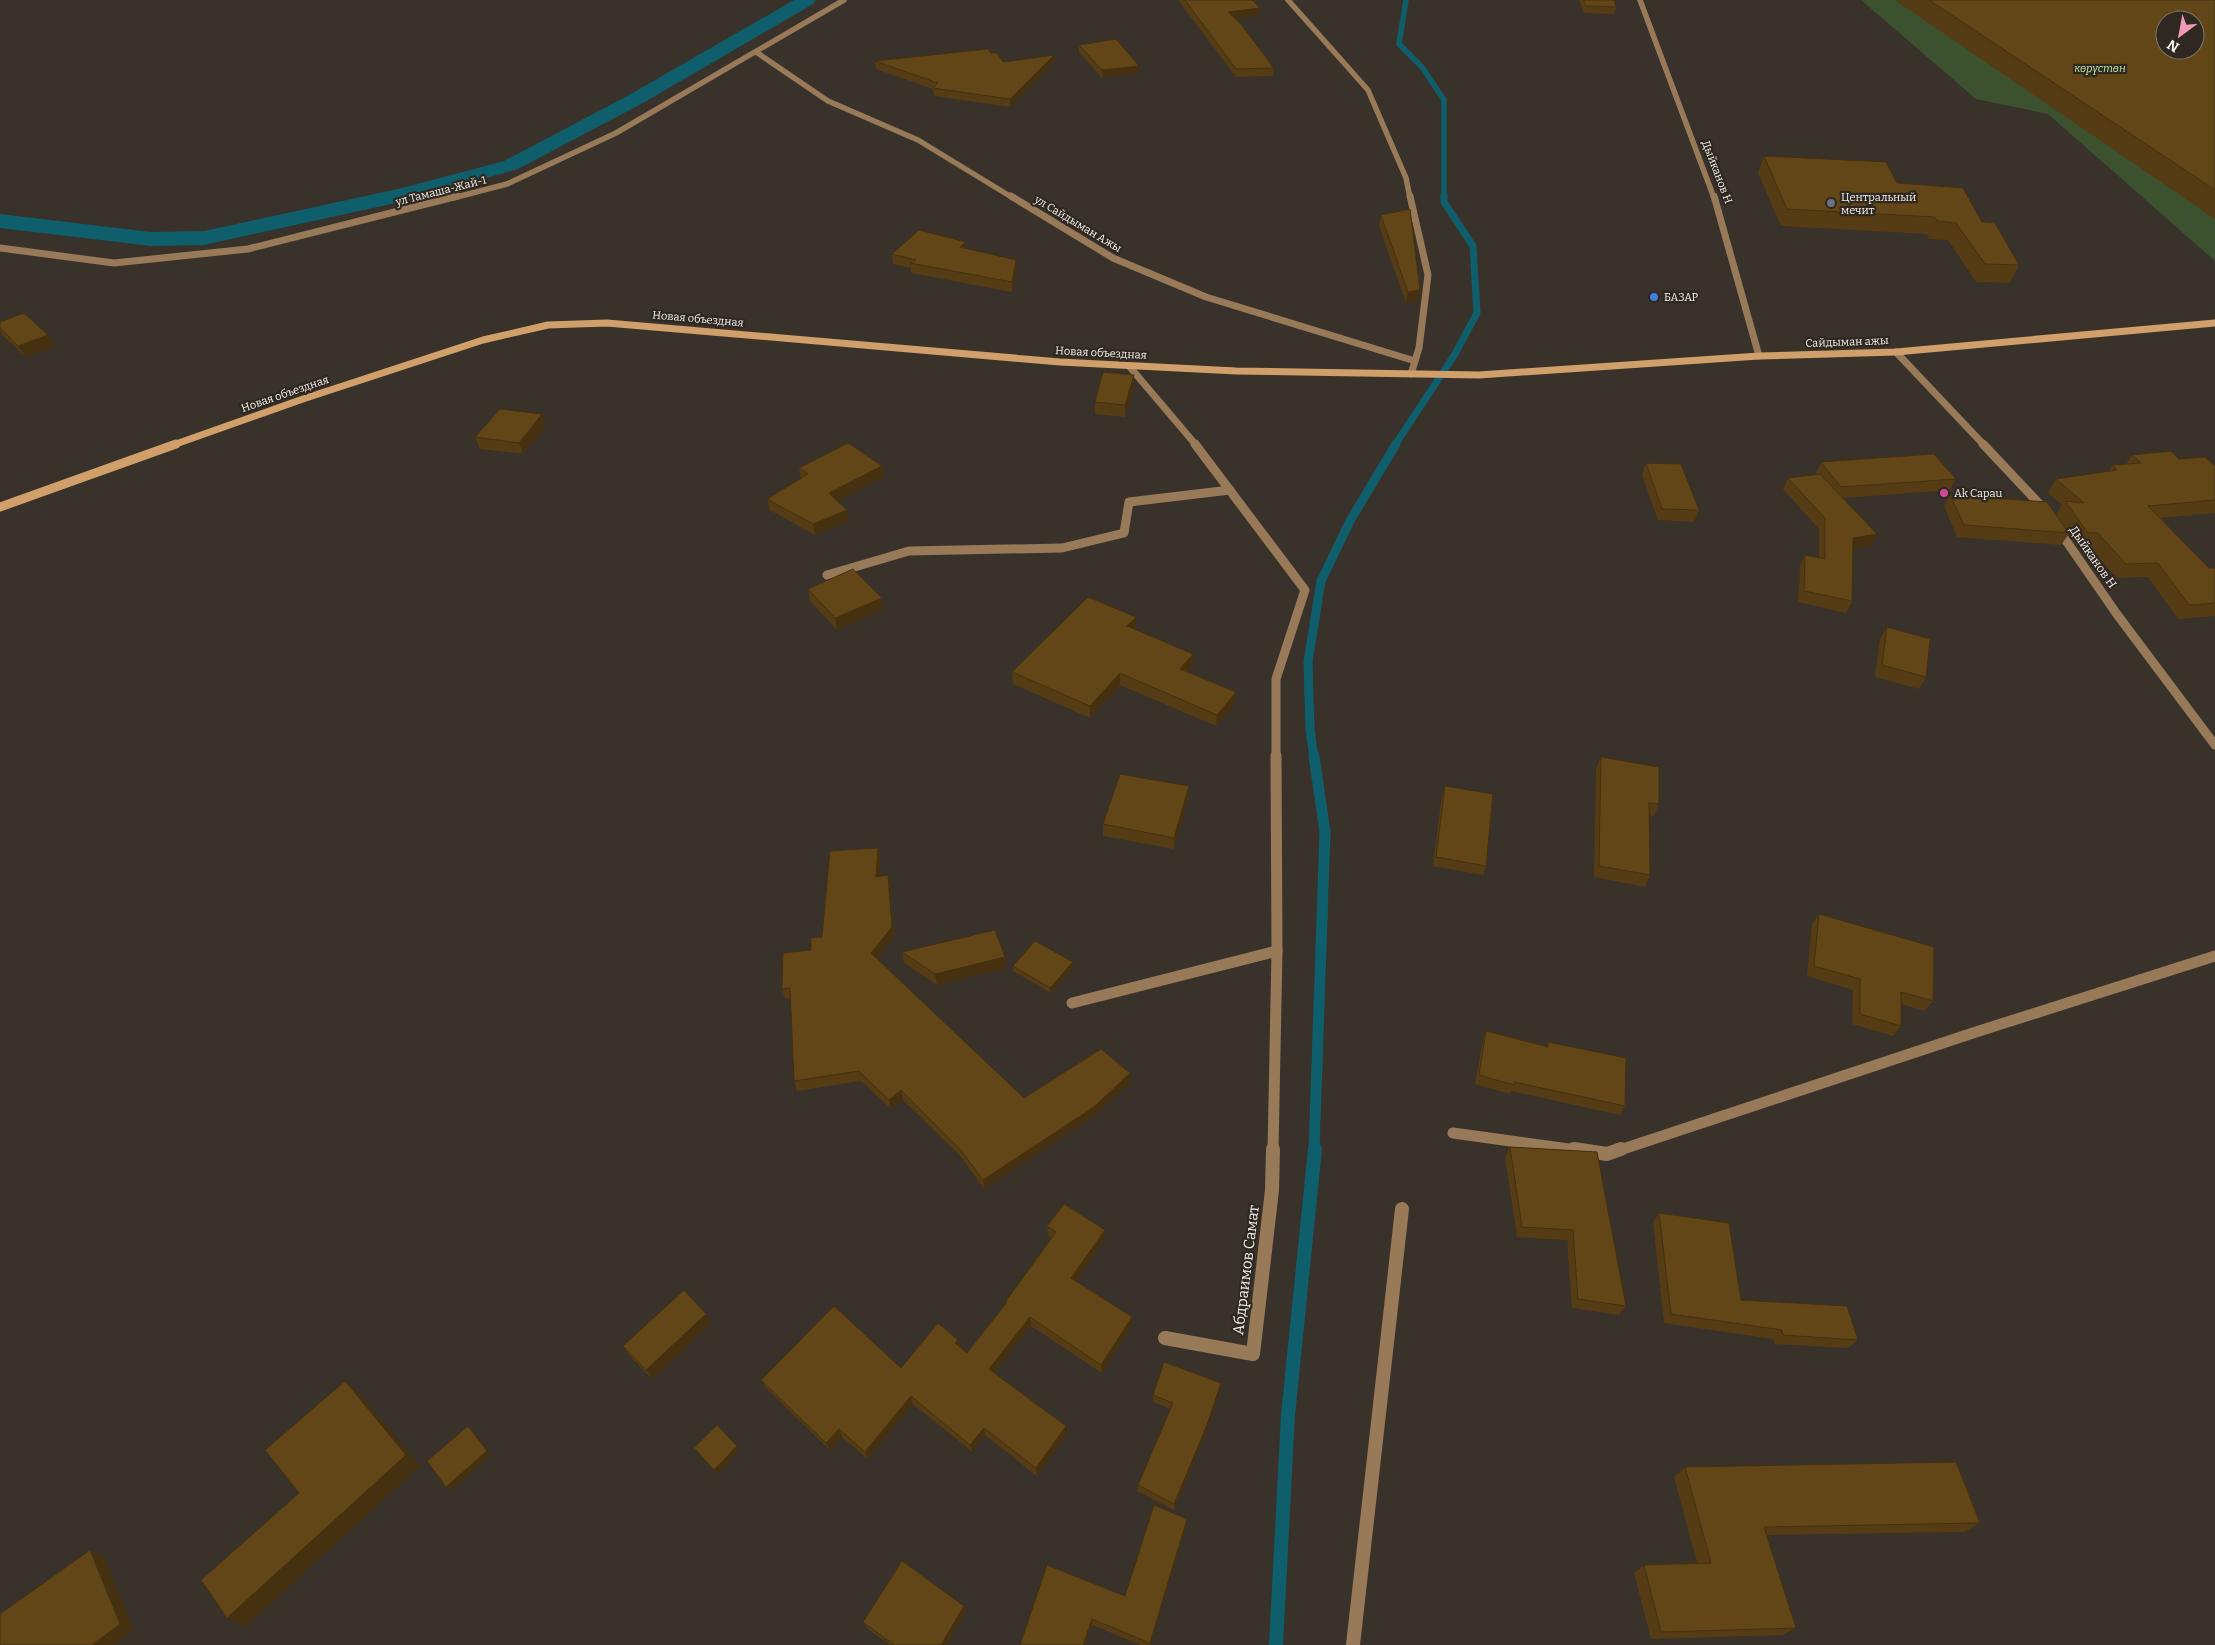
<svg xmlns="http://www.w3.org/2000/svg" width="2215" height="1645" font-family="Bitter,serif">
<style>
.green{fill:#3c512e;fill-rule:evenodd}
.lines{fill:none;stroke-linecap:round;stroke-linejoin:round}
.stream-far4{stroke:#0e5e6c;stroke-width:5.5}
.stream-far3{stroke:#0e5e6c;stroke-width:7}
.stream-far2{stroke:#0e5e6c;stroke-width:9}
.stream-far1{stroke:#0e5e6c;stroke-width:11}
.stream{stroke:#0e5e6c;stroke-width:14}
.canal{fill:#0e5e6c;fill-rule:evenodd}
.minor-far4{stroke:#987958;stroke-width:5.5}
.minor-far3{stroke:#987958;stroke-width:7}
.minor-far2{stroke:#987958;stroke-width:9}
.minor-far1{stroke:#987958;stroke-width:11}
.minor{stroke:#987958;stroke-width:14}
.secondary-far1{stroke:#d19f6a;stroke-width:7}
.secondary{stroke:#d19f6a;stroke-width:9}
.wall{fill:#553c14}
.shaded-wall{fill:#453110}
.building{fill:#634617;stroke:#453110;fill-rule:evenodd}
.worship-dot{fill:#6b7280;stroke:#2e2820;stroke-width:2}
.shop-dot{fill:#3f7fe0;stroke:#2e2820;stroke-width:2}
.hotel-dot{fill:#d1479c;stroke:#2e2820;stroke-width:2}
.labels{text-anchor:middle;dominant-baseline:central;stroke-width:4.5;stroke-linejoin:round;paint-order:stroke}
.far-park-label{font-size:11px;font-style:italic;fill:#bce7a1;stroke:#2e2820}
.far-street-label{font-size:11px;fill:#f3efea;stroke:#2e2820}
.far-poi-label{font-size:11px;fill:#f3efea;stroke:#2e2820;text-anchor:start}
.street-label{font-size:12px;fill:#f3efea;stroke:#2e2820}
.near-street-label{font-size:15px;fill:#f3efea;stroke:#2e2820}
</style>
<rect width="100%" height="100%" fill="#39322a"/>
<path class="green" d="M1861,0h298l56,30v231l-167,-147 -72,-15zM2165,20h30v30h-30z"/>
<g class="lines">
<polyline class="stream-far4" points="1406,0 1399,44 1422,67 1444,100 1444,198"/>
<polyline class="stream-far3" points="1395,445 1455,354 1477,313 1473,246 1444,202 1444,196"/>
<polyline class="stream-far2" points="1314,758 1310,729 1308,662 1321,581 1350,521 1396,444"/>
<polyline class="stream-far1" points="1314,756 1325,832 1314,1151"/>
<polyline class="stream" points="1276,1645 1288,1415 1315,1149"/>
<polygon class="canal" points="794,0 816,0 813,4 643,103 518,169 405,201 204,245 151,246 0,228 0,214 151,232 204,231 402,188 504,161 629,95"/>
<g class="minor-far4">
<polyline points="1288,0 1368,90 1406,178 1410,198"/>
<polyline points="1640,0 1714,198"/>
<polyline points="756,52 828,101 918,140 1013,198"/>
<polyline points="453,198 507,184 616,133 844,0"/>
</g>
<g class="minor-far3">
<polyline points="1011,196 1113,258 1206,297 1415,361"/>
<polyline points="1410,196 1428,275 1419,348 1411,374"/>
<polyline points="1714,196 1759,356"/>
<polyline points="0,248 114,263 248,249 458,196"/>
<polyline points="1896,352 1984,445"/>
<polyline points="1129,366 1196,445"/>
</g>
<g class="minor-far2">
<polyline points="1195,444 1305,590 1276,679 1276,758"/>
<polyline points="1983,444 2046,511"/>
<polyline points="2058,529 2116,613 2215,745"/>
<polyline points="827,575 909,551 1062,548 1124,533 1129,502 1230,490"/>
</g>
<g class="minor-far1">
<polyline points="1072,1003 1277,951"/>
<polyline points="1453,1133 1583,1151"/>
<polyline points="1273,1151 1277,951 1276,756"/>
<polyline points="1617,1151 1976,1032 2215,956"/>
</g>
<g class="minor">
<polyline points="1574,1149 1607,1154 1621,1149"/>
<polyline points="1165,1338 1253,1354 1272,1190 1273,1149"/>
<polyline points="1353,1645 1402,1209"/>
</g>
<polyline class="secondary-far1" points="173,445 303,399 483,340 548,325 607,323 1060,362 1236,371 1479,375 1759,356 1896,352 2215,323"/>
<polyline class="secondary" points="0,507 176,444"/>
</g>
<g class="wall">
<polygon points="1178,0 1252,0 1259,16 1235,19 1274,68 1273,76 1236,77"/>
<polygon points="1579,0 1614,0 1616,7 1614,14 1584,13"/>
<polygon points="1895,0 2215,0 2215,219"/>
<polygon points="1079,45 1139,66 1139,73 1102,78 1079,52"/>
<polygon points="991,53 1003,62 1054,62 1010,107 934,96 933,89 876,69 875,61"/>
<polygon points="1764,156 1982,222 2019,265 2010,283 1976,282 1948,240 1929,239 1927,234 1781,226 1758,173"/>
<polygon points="1381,215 1418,301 1406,303 1379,226"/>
<polygon points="966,248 1017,269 1012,292 911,273 911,268 893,264 892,254"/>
<polygon points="0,322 48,335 55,346 26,357 2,335 0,331"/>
<polygon points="1134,387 1125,417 1095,414 1095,402"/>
<polygon points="546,426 523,454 480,449 475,437"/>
<polygon points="2132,455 2179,459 2215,466 2215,513 2160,518 2209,568 2215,568 2215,616 2178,619 2148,577 2117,578 2089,547 2077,546 2069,534 2061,545 1957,537 1944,506 1950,495 2056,515 2062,505 2048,493 2056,479 2109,471 2112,465 2126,464"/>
<polygon points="1821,462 1956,479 1950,490 1843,498 1871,546 1853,548 1852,601 1846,613 1798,602 1800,566 1805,555 1819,558 1819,529 1783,489 1788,478 1817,474 1816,473"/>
<polygon points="1646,463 1699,510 1694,522 1658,520 1642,475"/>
<polygon points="882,466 884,477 837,501 849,521 815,535 770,510 767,499 801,478 799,468"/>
<polygon points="808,589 882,598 884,609 837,630 810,601"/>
<polygon points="1136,617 1135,630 1193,654 1192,666 1187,672 1235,704 1216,726 1120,685 1090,718 1013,684 1012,672"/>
<polygon points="1887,627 1926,677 1919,689 1875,677 1880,639"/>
<polygon points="1601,757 1659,804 1654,816 1649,815 1650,875 1645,887 1594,877 1596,769"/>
<polygon points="1189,786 1188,798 1174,849 1103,836 1103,824"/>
<polygon points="1445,786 1486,866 1483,875 1433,866 1442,795"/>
<polygon points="878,848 880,859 879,876 888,875 890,885 894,937 877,959 1024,1098 1130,1073 1130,1083 1094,1116 984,1189 962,1158 903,1100 891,1109 861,1081 797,1091 794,1081 791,998 785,999 782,989 822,937"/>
<polygon points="1819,914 1933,1001 1925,1011 1901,1004 1901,1026 1893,1036 1852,1024 1853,990 1807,976 1812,924"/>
<polygon points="902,952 1005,957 1006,968 937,985 904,963"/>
<polygon points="1013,966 1073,968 1051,993 1013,971"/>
<polygon points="1486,1031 1547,1046 1548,1042 1625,1106 1620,1115 1511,1091 1510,1094 1475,1084 1483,1040"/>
<polygon points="1510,1147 1597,1152 1626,1306 1619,1315 1572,1308 1567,1240 1517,1237 1505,1157"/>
<polygon points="1659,1213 1741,1300 1858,1340 1848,1348 1775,1344 1773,1339 1664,1323 1653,1222"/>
<polygon points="1047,1226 1105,1239 1076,1281 1132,1317 1132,1326 1102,1373 1031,1326 994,1373 1067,1434 1037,1476 985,1435 972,1452 913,1404 868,1459 842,1437 830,1450 766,1388 761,1380 901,1368 958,1340 960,1347 967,1353 1006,1304 1006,1301 1051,1238 1048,1235"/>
<polygon points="711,1323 652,1379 629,1355 623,1346"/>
<polygon points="1220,1390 1206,1432 1174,1510 1137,1491 1138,1485 1171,1409 1153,1402 1153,1395"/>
<polygon points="1685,1467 1980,1523 1964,1532 1766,1535 1796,1628 1783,1635 1651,1639 1634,1573 1644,1565 1697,1563 1674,1477"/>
<polygon points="1186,1526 1150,1645 1141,1645 1092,1625 1020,1645 1125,1596"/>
<polygon points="964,1606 966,1612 946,1645 890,1645 867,1628 863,1622"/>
</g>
<g class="shaded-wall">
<polygon points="1260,8 1259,16 1227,20 1228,12"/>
<polygon points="1054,55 1054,62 1010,107 1010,99"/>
<polygon points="1139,66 1139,73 1102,78 1102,70"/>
<polygon points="966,242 966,252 960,247"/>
<polygon points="1016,260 1017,269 1012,292 1012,282"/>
<polygon points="1420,290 1418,301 1406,303 1408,292"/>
<polygon points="48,335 55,346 26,357 18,346"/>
<polygon points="1134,375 1134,387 1125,417 1125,405"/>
<polygon points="542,414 546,426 523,454 519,443"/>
<polygon points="882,466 884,477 831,504 829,493"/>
<polygon points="847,510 849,521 815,535 813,524"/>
<polygon points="1877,534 1871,546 1848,549 1853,538"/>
<polygon points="882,598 884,609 837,630 835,618"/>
<polygon points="1136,617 1136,629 1127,638 1127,626"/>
<polygon points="1193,654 1192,666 1180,680 1180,669"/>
<polygon points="1120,673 1120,685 1090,718 1090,706"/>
<polygon points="1236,692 1235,704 1216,726 1217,715"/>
<polygon points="1189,786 1188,798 1174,849 1174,838"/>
<polygon points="878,848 880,859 878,887 876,877"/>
<polygon points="888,875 890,885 894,937 873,963 871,953"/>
<polygon points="1005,957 1006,968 937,985 935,974"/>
<polygon points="1073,962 1073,968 1051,993 1050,988"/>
<polygon points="1130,1073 1130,1083 1094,1116 984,1189 983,1180"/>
<polygon points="901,1090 903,1100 891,1109 889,1100"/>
<polygon points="1105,1230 1105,1239 1072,1287 1071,1278"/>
<polygon points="706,1314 711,1323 652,1379 646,1370"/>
<polygon points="1030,1317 1031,1326 991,1377 989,1369"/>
<polygon points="1132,1317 1132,1326 1102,1373 1101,1365"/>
<polygon points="958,1340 960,1348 955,1343"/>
<polygon points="345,1381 360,1394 420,1466 246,1626 227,1618 406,1455"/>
<polygon points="1221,1383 1220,1390 1206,1432 1174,1510 1174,1504"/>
<polygon points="911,1396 913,1404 868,1459 865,1452"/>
<polygon points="468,1426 472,1430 491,1455 450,1491 446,1487"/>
<polygon points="1066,1426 1067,1434 1037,1476 1036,1468"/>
<polygon points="984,1428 985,1435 972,1452 970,1445"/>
<polygon points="839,1429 842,1437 830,1450 826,1443"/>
<polygon points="737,1446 740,1450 717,1474 714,1470"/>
<polygon points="1187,1519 1186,1526 1150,1645 1150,1643"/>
<polygon points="90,1550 104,1557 134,1630 114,1645 92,1645"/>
<polygon points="964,1606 966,1612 946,1645 941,1645"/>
<polygon points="1092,1619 1092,1625 1085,1645 1083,1645"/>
</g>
<g class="building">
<polygon points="1185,0 1252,0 1260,8 1228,12 1240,23 1274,68 1236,69"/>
<polygon points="1583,0 1614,0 1616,7 1586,6"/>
<path d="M1929,0h286v190zM2165,20h30v30h-30z"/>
<polygon points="1116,39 1139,66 1102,70 1079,45"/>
<polygon points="988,49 991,53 997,53 1003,62 1054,55 1010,99 933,88 938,83 875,61"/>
<polygon points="1764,156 1886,162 1897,183 1963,188 1982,222 1995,223 2019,265 1985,264 1956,223 1937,221 1935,217 1787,209"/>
<polygon points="1410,209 1420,290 1408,292 1381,215"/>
<polygon points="919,230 966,242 960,247 1016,260 1012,282 910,263 916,260 892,254"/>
<polygon points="24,313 48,335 18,346 0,328 0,322"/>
<polygon points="1103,372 1134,375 1125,405 1095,402"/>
<polygon points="500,409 542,414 519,443 475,437"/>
<polygon points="848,443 882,466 829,493 847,510 813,524 767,499 808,474 799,468"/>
<polygon points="2171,451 2179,459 2205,457 2215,466 2215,500 2148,506 2209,568 2215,568 2215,603 2189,605 2158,563 2126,564 2098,533 2087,532 2065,501 2084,503 2056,479 2117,470 2112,465 2141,463 2132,455"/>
<polygon points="1934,454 1956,479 1841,487 1821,462"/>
<polygon points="1646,463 1681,464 1699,510 1662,509"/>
<polygon points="1820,474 1877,534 1853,538 1852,601 1804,591 1805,555 1825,559 1825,518 1788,478"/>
<polygon points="1950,495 2047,502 2069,533 1964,525"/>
<polygon points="853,569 882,598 835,618 808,589"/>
<polygon points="1088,597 1136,617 1127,626 1193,654 1180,669 1236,692 1217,715 1120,673 1090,706 1012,672"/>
<polygon points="1887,627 1930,639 1926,677 1882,665"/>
<polygon points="1601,757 1659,767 1659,804 1649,803 1650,875 1599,866"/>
<polygon points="1120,774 1189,786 1174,838 1103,824"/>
<polygon points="1445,786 1493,794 1486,866 1436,857"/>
<polygon points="878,848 876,877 888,875 892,927 871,953 1024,1098 1101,1049 1130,1073 1094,1107 983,1180 960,1149 901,1090 889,1100 859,1071 794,1081 790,988 782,989 783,953 811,950 811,938 822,937 830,851"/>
<polygon points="1819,914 1934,947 1933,1001 1901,992 1901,1026 1860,1014 1860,979 1814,966"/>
<polygon points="995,930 1005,957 935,974 902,952"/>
<polygon points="1035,941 1073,962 1050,988 1013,966"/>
<polygon points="1486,1031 1548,1047 1548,1042 1626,1058 1625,1106 1514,1082 1514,1085 1479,1075"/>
<polygon points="1510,1147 1597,1152 1626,1306 1578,1299 1573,1230 1522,1227"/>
<polygon points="1064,1204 1105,1230 1071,1278 1132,1317 1101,1365 1030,1317 989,1369 1066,1426 1036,1468 984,1428 970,1445 911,1396 865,1452 839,1429 826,1443 761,1380 834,1306 901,1368 938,1323 958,1340 955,1343 967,1353 1007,1302 1006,1301 1056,1232 1047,1226"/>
<polygon points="1659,1213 1729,1223 1741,1300 1847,1306 1858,1340 1783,1335 1782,1330 1671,1314"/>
<polygon points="684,1290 706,1314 646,1370 623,1346"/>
<polygon points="1164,1362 1221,1383 1207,1425 1174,1504 1138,1485 1173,1403 1153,1395"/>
<polygon points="345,1381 406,1455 227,1618 201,1580 299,1493 265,1450"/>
<polygon points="717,1425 737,1446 714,1470 694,1448"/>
<polygon points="468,1426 487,1451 446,1487 427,1461"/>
<polygon points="1956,1462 1980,1523 1764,1527 1796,1628 1661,1632 1644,1565 1711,1563 1685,1467"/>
<polygon points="1154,1505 1187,1519 1150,1643 1092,1619 1083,1645 1020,1645 1047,1565 1125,1596"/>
<polygon points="90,1550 120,1624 92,1645 0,1645 0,1614"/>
<polygon points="902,1561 964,1606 941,1645 894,1645 863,1622"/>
</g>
<circle class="worship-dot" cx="1831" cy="203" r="5"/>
<circle class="shop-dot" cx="1654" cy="297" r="5"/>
<circle class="hotel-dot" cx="1944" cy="493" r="5"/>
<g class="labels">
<g class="far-park-label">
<text x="2100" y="68">көрүстөн</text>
</g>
<g class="far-street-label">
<text transform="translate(1717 172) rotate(69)">Дыйканов Н</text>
<text transform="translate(441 191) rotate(-14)">ул Тамаша-Жай-1</text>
<text transform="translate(1078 224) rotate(31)">ул Сайдыман Ажы</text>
<text transform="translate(698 319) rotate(5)">Новая объездная</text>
<text transform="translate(1847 342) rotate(-2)">Сайдыман ажы</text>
<text transform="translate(1101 353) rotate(3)">Новая объездная</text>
<text transform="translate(285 394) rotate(-19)">Новая объездная</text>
</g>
<g class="far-poi-label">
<text x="1841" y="197">Центральный<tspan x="1841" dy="13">мечит</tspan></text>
<text x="1664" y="297">БАЗАР</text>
<text x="1954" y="493">Ak Capau</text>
</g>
<g class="street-label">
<text transform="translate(2093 557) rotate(55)">Дыйканов Н</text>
</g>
<g class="near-street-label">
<text transform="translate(1246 1270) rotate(-83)">Абдраимов Самат</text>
</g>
</g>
<g transform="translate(2180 35) rotate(212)"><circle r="24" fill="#2e2820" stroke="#7d7871"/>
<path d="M0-4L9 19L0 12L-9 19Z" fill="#f09ab6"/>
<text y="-8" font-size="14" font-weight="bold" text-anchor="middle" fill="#f3efea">N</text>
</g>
</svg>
